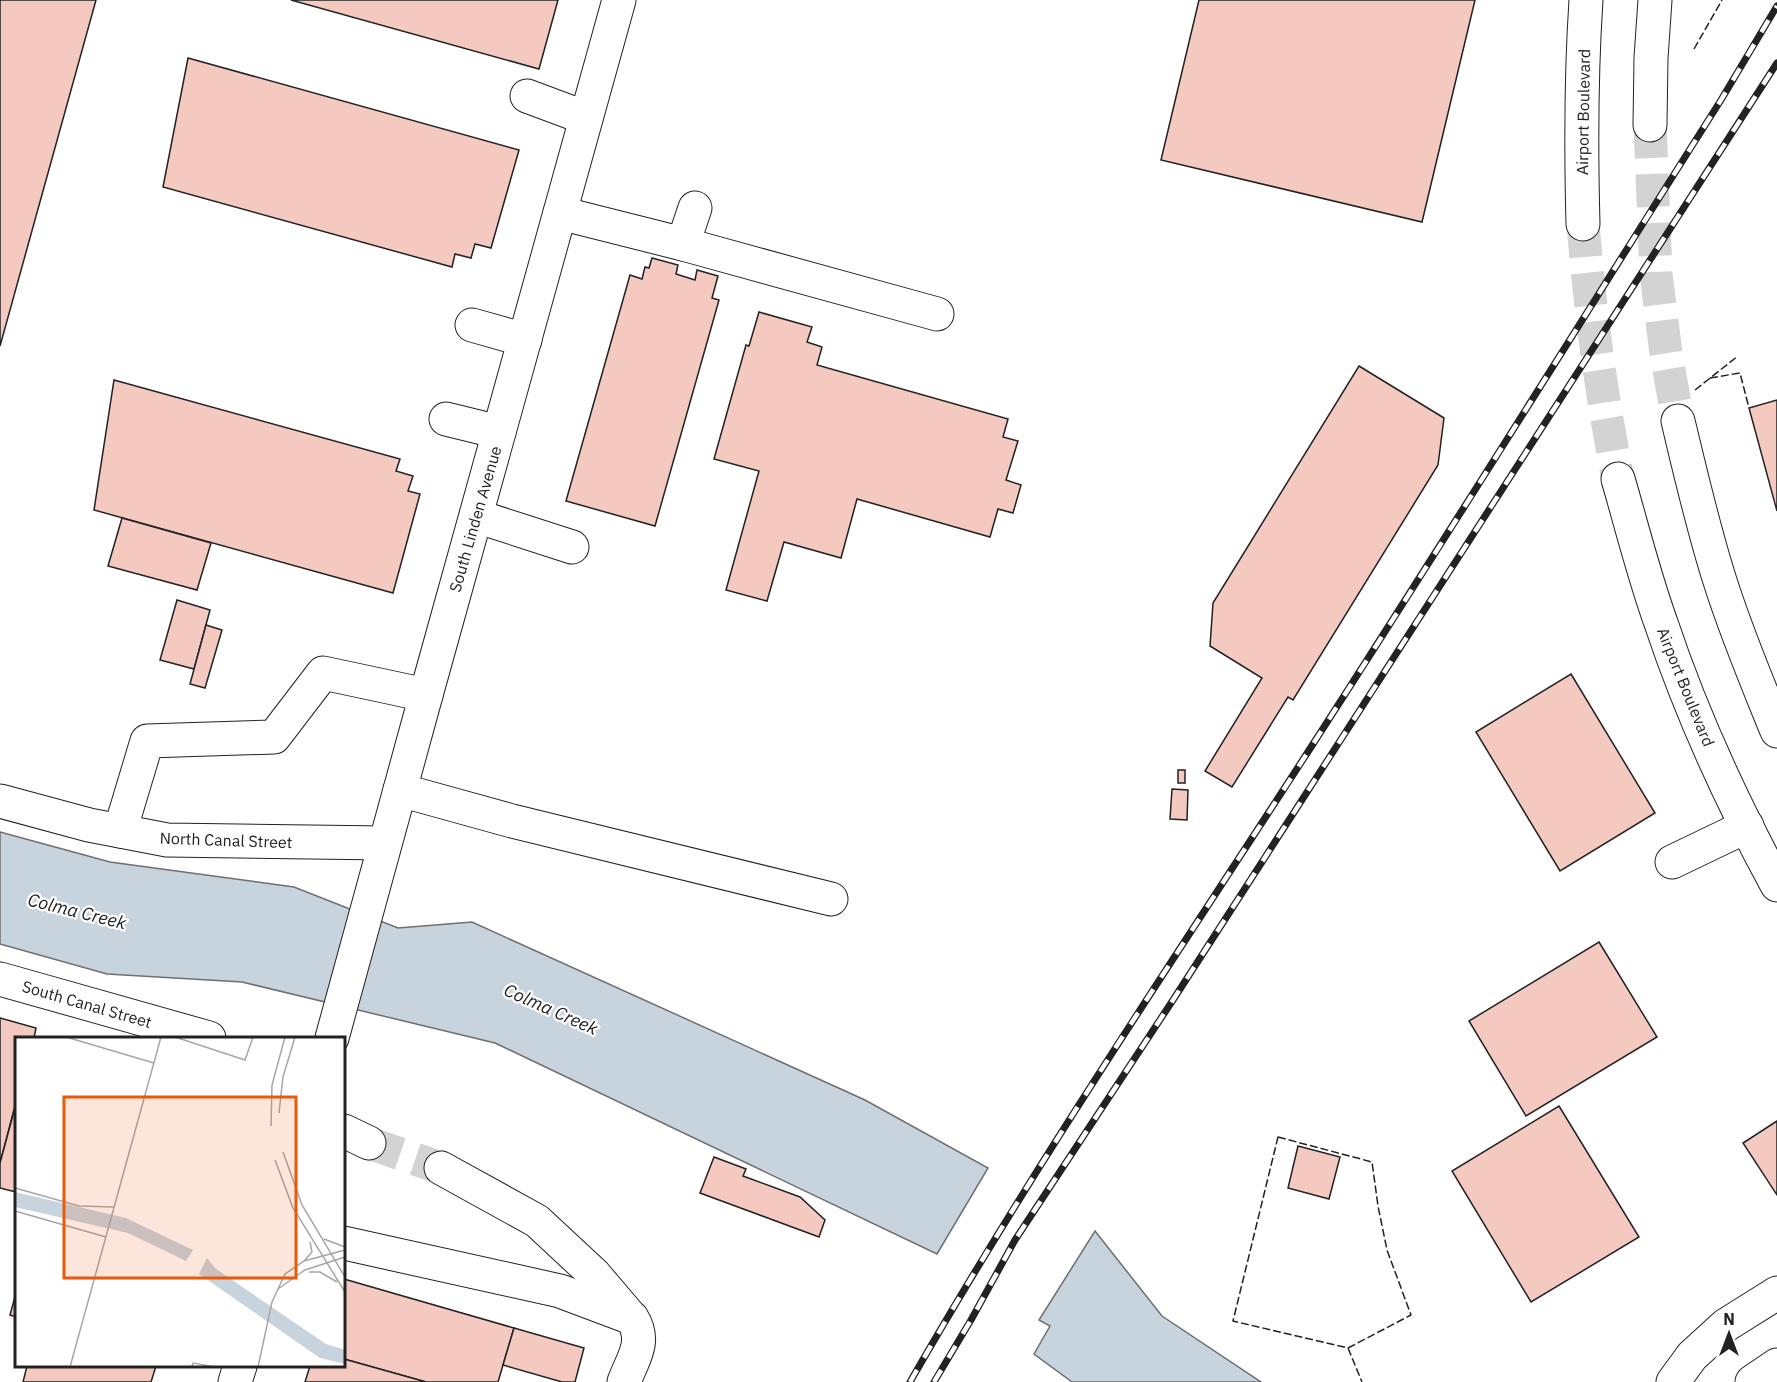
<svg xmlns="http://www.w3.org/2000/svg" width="1777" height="1382" font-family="'IBM Plex Sans',sans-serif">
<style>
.water{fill:#c7d3dd;stroke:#6f6f6f;stroke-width:1.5}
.building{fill:#f3c9c0;stroke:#222;stroke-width:1.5}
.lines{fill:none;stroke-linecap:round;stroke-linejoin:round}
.minor-tunnel{stroke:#d3d3d3;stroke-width:33;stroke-dasharray:33 16;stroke-linecap:butt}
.major-tunnel{stroke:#d3d3d3;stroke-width:33;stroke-dasharray:33 16;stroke-linecap:butt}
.minor-casing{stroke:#222;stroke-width:35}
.major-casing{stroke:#222;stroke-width:35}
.minor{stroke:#fff;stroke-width:33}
.major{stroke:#fff;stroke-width:33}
.rail-casing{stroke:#222;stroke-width:7}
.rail{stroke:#fff;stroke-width:4.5;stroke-dasharray:14;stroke-linecap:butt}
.fence{stroke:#222;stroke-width:1.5;stroke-dasharray:8 3;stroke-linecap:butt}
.labels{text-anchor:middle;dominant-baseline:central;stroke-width:4.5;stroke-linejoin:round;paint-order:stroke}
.street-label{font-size:16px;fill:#222;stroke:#fff}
.water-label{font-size:18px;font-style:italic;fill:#222;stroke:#fff}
.inset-road{fill:none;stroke:#a7a7a7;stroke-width:1.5}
.view{fill:#e8590c;fill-opacity:0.15;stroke:#e8590c;stroke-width:3}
.inset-edge{fill:none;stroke:#222;stroke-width:3}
</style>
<rect width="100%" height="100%" fill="#fff"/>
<g class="water">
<polygon points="0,832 110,862 294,887 398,928 472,922 865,1100 988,1168 937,1254 495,1043 242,982 107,974 0,944"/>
<polygon points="1095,1231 1162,1316 1261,1382 1072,1382 1034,1354 1050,1326 1039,1320"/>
</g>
<g class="building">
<polygon points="0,0 96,0 0,346"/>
<polygon points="291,0 558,0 539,69"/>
<polygon points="1199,0 1475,0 1422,222 1161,160"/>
<polygon points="188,58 519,150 491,248 475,244 471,258 455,254 452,267 163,187"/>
<polygon points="652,258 678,265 676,274 695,280 697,270 718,276 712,298 719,300 655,526 566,501 630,275 642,279 645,267 649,268"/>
<polygon points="759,312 812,327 807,342 822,347 817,365 1008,419 1003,437 1018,441 1006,480 1021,485 1013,513 998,509 990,537 857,499 841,558 784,542 767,601 726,590 759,471 714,459 746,345 749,346"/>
<polygon points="1359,366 1444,418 1438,465 1293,700 1288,697 1232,787 1205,771 1262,678 1210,646 1213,603"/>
<polygon points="114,380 400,459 396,471 413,476 408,491 420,494 393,593 94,510"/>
<polygon points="1777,400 1777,511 1749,408"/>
<polygon points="122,518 211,543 197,590 108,566"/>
<polygon points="177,600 210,610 194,669 160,660"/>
<polygon points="206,625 222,630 205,688 190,684"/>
<polygon points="1571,674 1655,813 1560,871 1476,732"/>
<rect x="1178" y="770" width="7" height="13"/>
<polygon points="1172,789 1188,790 1187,820 1170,819"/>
<polygon points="1599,942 1657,1037 1526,1116 1469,1021"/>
<polygon points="0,1018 36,1028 34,1038 16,1038 16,1102 0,1163"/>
<polygon points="16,1104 16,1192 0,1188 0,1163"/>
<polygon points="1559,1106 1639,1237 1531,1302 1452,1171"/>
<polygon points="1777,1121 1777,1195 1743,1143"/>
<polygon points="1298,1146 1340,1157 1329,1199 1288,1188"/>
<polygon points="714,1157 746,1169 743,1176 800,1197 825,1220 819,1237 700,1193"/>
<polygon points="344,1279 514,1328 498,1382 426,1382 344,1359"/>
<polygon points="16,1293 16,1317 10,1315"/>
<polygon points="514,1328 584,1348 575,1382 562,1382 503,1365"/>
<polygon points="344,1359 426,1382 305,1382 310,1366 344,1366"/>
<polygon points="27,1366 156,1366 151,1382 23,1382"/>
</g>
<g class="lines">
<polyline class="minor-tunnel" points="369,1143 441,1168"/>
<g class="major-tunnel">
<polyline points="1650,125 1656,274 1666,353 1678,421"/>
<path d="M1583,224c7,86 18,170 35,255"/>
</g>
<defs>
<g id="minor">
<polyline points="527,96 586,118"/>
<polyline points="560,213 683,244 695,208"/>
<polyline points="683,244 937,314"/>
<polyline points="472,325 525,340"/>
<polyline points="446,419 499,432"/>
<polyline points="476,516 572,547"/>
<polyline points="400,790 512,821 831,899"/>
<polyline points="0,801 89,825 167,840 385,843"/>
<polyline points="120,831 147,741 274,737 323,673 426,695"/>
<polyline points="1672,862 1747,826"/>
<polyline points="0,979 209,1038"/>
<polyline points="332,1038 426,695 619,0"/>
<polyline points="344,1131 369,1143"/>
<polyline points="441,1168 537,1221 594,1274 628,1314"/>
<path d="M344,1243l216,48 72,27c15,24 1,40 -8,64"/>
<polyline points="235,1382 240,1366"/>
</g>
<g id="major">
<polyline points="1650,125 1651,58 1655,0"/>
<path d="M1583,224c-2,-75 -2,-149 3,-224"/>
<path d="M1678,421c13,54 25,107 42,160 16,51 37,101 57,150"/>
<path d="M1618,479c14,48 26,97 43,144 30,90 71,179 116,262"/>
<polyline points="1673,1382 1692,1356 1726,1325 1777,1293"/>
<polyline points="1752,1382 1777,1365"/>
</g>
</defs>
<use href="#minor" class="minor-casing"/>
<use href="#major" class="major-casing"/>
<use href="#minor" class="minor"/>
<use href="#major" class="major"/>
<defs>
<g id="rail">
<path d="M910,1382c125,-218 267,-427 403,-638 138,-214 272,-429 408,-644l56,-94"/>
<polyline points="934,1382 971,1320 1015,1240 1173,1000 1777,63"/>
</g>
</defs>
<use href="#rail" class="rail-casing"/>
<use href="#rail" class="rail"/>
<g class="fence">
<polyline points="1694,49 1722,0"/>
<polyline points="1710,378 1740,373 1749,408"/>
<polyline points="1695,390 1738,356"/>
<polygon points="1278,1137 1372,1162 1378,1206 1387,1250 1411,1315 1348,1348 1233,1321"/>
<polyline points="1348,1348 1362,1382"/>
</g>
</g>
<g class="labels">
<g class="street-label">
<text transform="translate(1583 112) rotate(-89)">Airport Boulevard</text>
<text transform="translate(475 519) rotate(-74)">South Linden Avenue</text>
<text transform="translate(1686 687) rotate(68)">Airport Boulevard</text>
<text transform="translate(226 840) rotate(2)">North Canal Street</text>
<text transform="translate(87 1004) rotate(16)">South Canal Street</text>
</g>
<g class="water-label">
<text transform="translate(77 911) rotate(14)">Colma Creek</text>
<text transform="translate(551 1009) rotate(24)">Colma Creek</text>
</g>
</g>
<g transform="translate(15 1037)">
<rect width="330" height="330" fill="#fff"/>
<path d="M0,155l111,26 67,32 -7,11 -58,-28 -113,-26zM192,221l9,11 110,75 19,6v14l-25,-6 -121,-84z" fill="#c7d3dd"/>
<path class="inset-road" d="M51,0l88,26M160,0l70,23 8,-23M264,76l4,-36 12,-40M256,89l1,-41 13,-48M268,115l19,53 43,72M260,123l18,48 52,84M0,151l64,18 35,1M0,174l91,26M309,202l21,8M289,224l8,-9 -2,-10M294,235h11l17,10M263,252l27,-19 40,-13M55,330l91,-330M177,330l1,-4 22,4M243,330l14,-65 13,-28 19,-13 41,-11"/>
<path class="view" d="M49,60h232v181h-232z"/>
<rect width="330" height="330" class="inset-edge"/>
</g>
<g transform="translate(1729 1334)" stroke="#ffffff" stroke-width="4.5" paint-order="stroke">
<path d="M0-4.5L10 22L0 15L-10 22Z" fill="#222222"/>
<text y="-9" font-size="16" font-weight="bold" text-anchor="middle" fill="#222222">N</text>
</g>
</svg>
